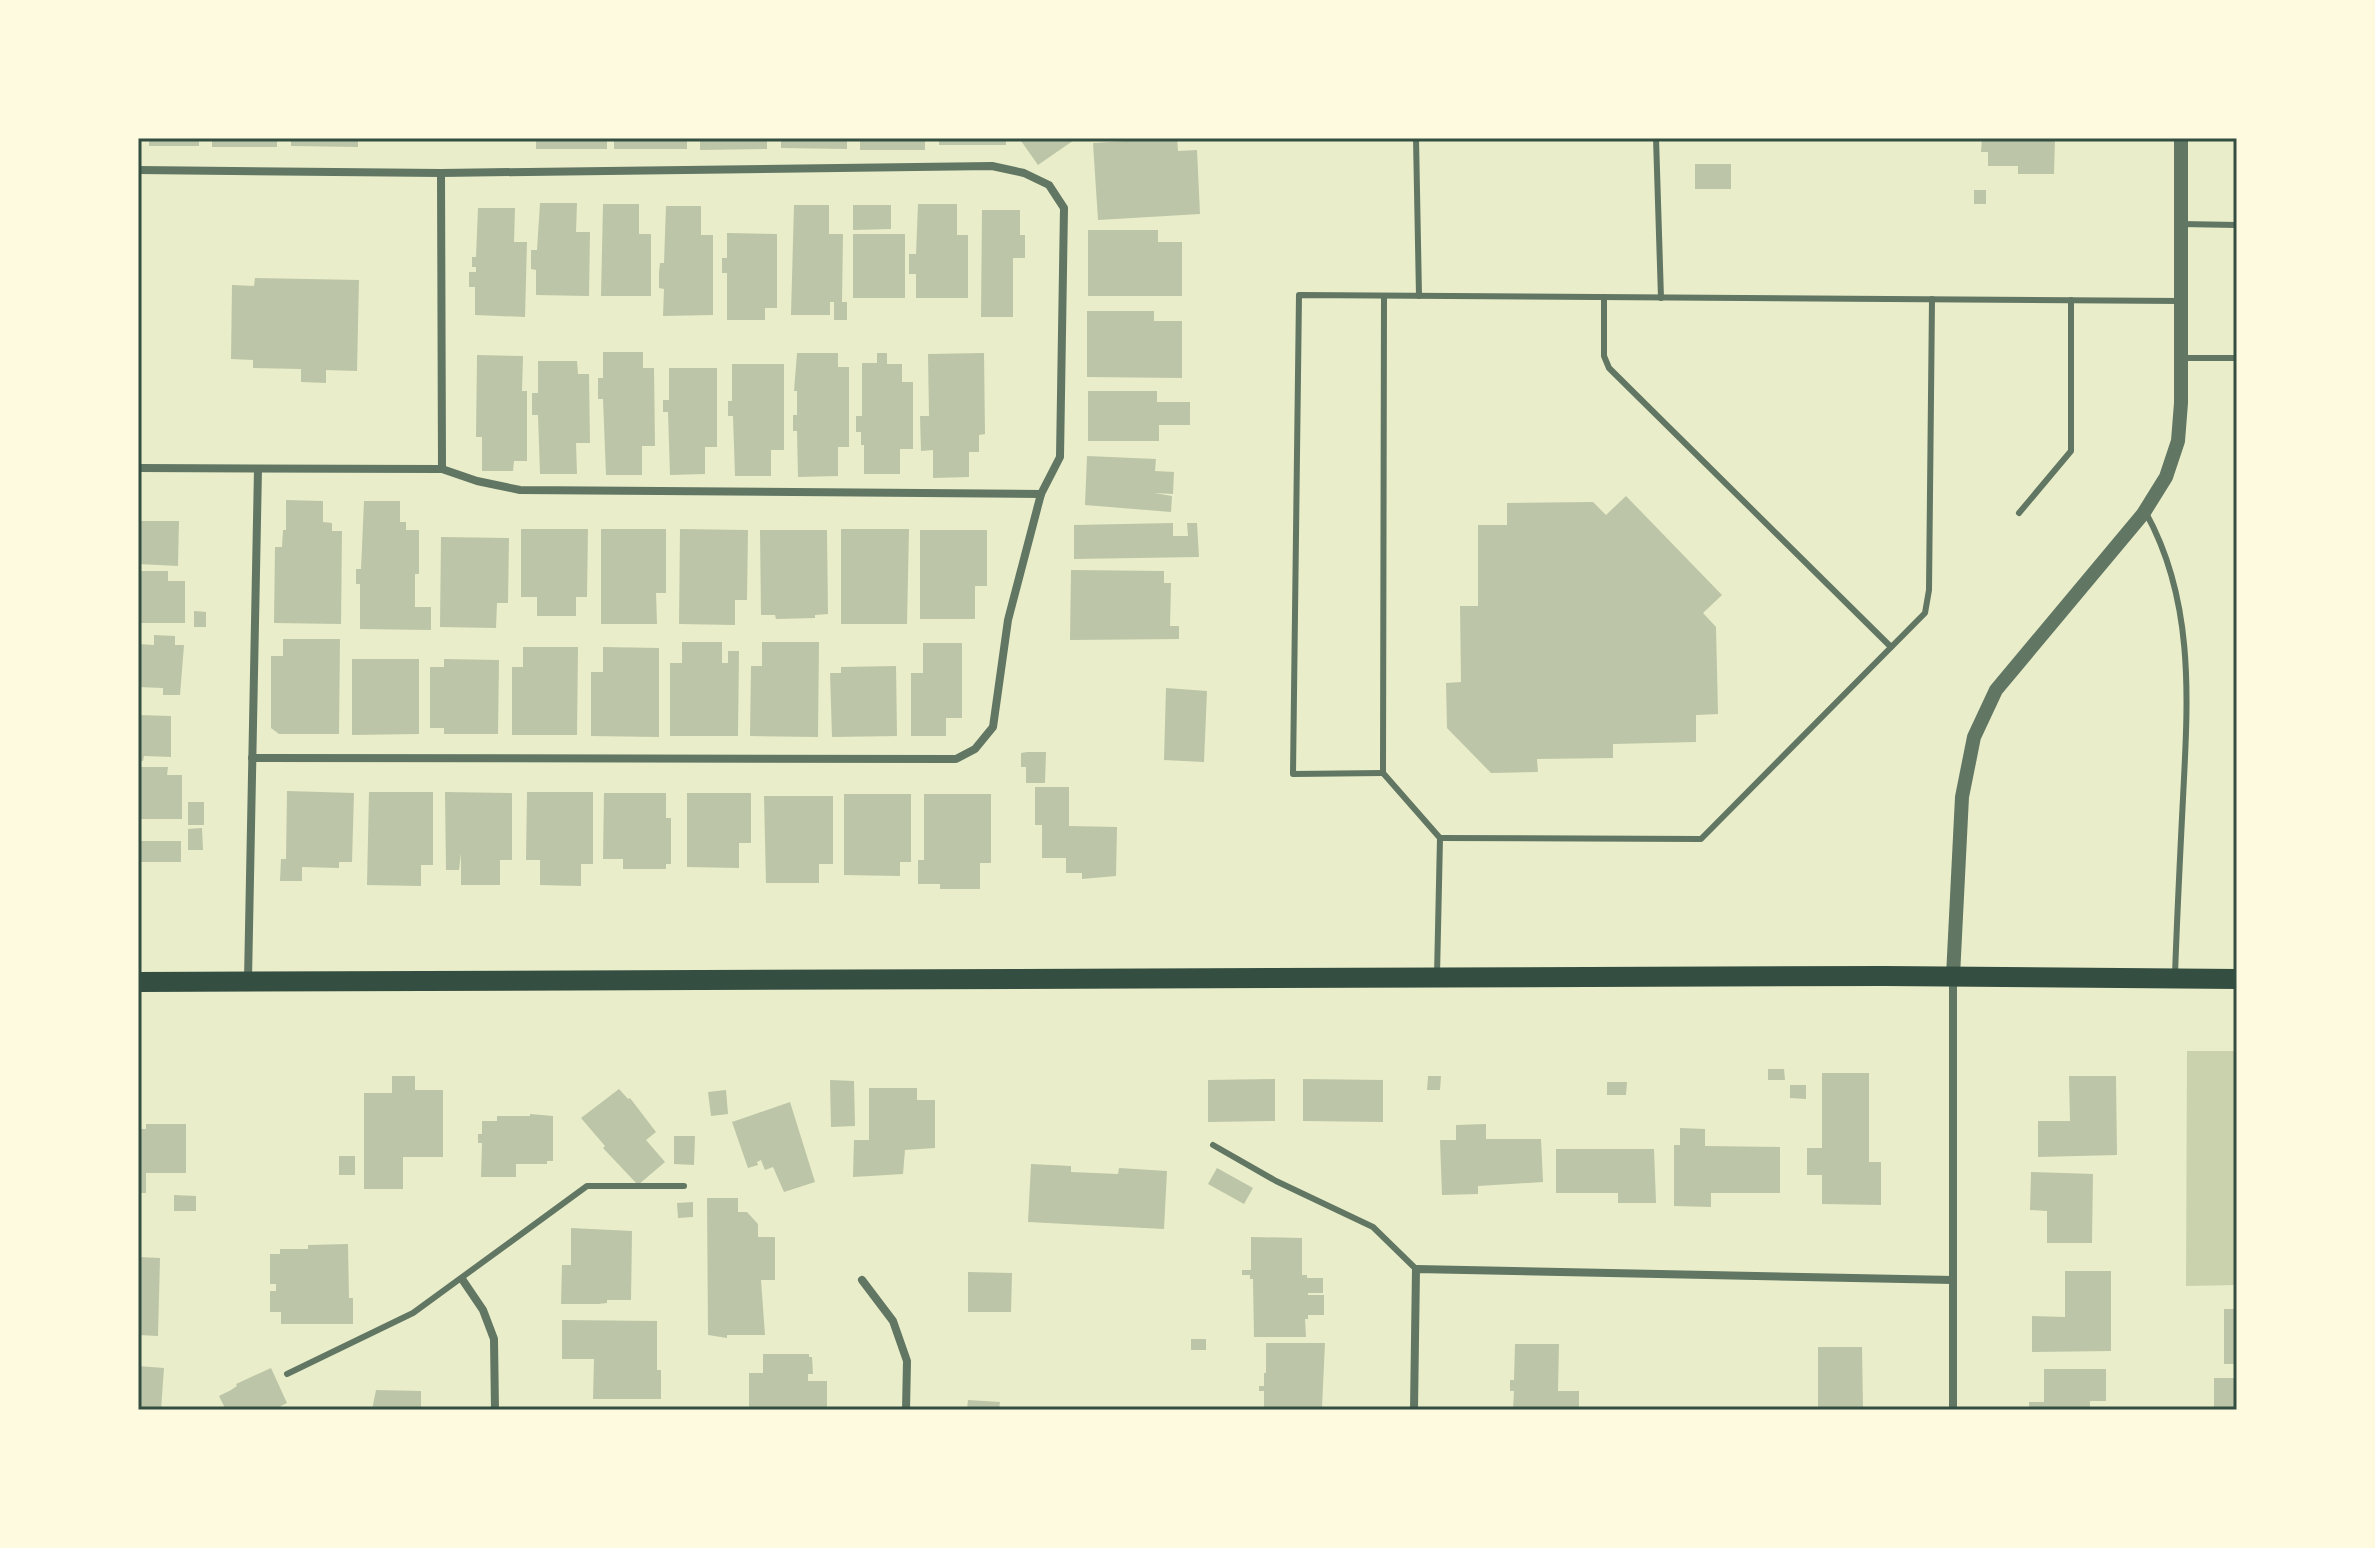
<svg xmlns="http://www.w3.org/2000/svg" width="2375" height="1548" font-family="Merriweather,serif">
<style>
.green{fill:#cad2ad}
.building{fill:#bcc5a7}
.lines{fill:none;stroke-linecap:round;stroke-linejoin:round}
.service{stroke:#617663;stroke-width:6}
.minor{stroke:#617663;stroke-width:8}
.tertiary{stroke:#617663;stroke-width:14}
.primary{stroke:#344e41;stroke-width:20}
.neatline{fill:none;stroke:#344e41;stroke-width:3}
</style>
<rect width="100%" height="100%" fill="#e9edc9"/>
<polygon class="green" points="2187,1051 2237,1051 2237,1285 2186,1286"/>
<g class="building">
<rect x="149" y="138" width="50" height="8"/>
<rect x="212" y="138" width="65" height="9"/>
<polygon points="291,138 358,138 358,147 291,146"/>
<rect x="536" y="138" width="71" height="11"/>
<rect x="614" y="138" width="73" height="11"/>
<polygon points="700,138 767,138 767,149 700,150"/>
<polygon points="781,138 847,138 847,149 781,148"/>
<rect x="860" y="138" width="65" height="12"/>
<rect x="939" y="138" width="67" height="7"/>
<polygon points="1019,138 1077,138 1038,165"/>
<polygon points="1177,138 1178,151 1197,150 1200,214 1098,220 1093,143"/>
<polygon points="1989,138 2055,138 2054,174 2018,174 2018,166 1988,166 1988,152 1981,152 1982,139"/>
<rect x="1695" y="164" width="36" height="25"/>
<rect x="1974" y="190" width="12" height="14"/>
<polygon points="540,203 577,203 576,232 590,232 589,296 536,295 536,270 531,269 531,250 537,250"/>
<polygon points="603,204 639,204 639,234 651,234 651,296 601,296"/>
<polygon points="918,204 957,204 957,235 968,235 968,298 916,298 916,274 909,274 909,254 916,254"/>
<polygon points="794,205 829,205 829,234 843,234 842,302 847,302 847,320 834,320 834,302 830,302 830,315 791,315"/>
<polygon points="853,205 891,205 891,229 853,230"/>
<polygon points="666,206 701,206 701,235 713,235 713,315 663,316 664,289 659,288 659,272 660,263 664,263"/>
<polygon points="478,208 515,208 514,242 527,242 525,317 475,315 475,287 469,287 469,272 476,272 476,267 472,267 472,257 476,257"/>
<polygon points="982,210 1020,210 1020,235 1025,235 1025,258 1013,258 1013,317 981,317"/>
<polygon points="1088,230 1158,230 1158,242 1182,242 1182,296 1088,296"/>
<polygon points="727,233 777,234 777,308 765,308 765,320 727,320 727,273 722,273 722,258 727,258"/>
<rect x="853" y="234" width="52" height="64"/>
<polygon points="255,278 359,280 357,371 326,370 326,383 301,382 301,369 253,368 253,360 231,359 232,285 254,286"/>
<polygon points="1087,311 1154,311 1154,321 1182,321 1182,378 1087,377"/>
<polygon points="603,352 643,352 643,368 654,368 655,446 642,446 642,475 606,475 603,399 598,399 598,378 603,378"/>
<polygon points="797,353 838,353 838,367 849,367 849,447 838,447 838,476 798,477 797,431 793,431 793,415 797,415 797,391 794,391"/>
<polygon points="877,353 887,353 887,364 902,364 902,382 913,382 913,449 900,449 900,474 864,474 864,445 861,445 861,432 856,432 856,416 862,416 862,363 877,363"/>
<polygon points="984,353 985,434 979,435 979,452 969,452 969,477 933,478 933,450 921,451 920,416 929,416 928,354"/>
<polygon points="477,355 523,356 522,391 527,391 527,461 514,461 513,471 482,471 482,437 476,437"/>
<polygon points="538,361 577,361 578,374 589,374 590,443 576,443 577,474 540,474 538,415 532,415 532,393 538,393"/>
<polygon points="732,364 784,364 784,450 771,450 771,476 735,476 733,416 728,416 728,401 732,401"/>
<polygon points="669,368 717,368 717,447 705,447 705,474 670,475 668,412 663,412 663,400 669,400"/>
<polygon points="1088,391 1157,391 1157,402 1190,402 1190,425 1159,425 1159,441 1088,441"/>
<polygon points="1087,456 1156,459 1155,471 1174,472 1173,494 1154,493 1172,496 1171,512 1085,505"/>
<polygon points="1626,496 1722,595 1703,613 1716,627 1718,714 1696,715 1696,742 1613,744 1613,758 1537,759 1538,772 1491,773 1447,728 1446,683 1461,682 1460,606 1478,606 1478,525 1507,525 1507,503 1593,502 1606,515"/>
<polygon points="286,500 323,501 323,522 332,523 332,531 342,531 341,624 274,623 275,547 282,547 283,530 286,530"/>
<polygon points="364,501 400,501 400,522 406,522 406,530 419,530 419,574 415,574 415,607 431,607 431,630 360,629 360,584 356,584 356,569 361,569"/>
<polygon points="138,521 179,521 178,566 138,564"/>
<polygon points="1173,523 1173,536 1188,536 1187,523 1197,523 1199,557 1074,559 1074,525"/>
<polygon points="521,529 588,529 587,597 576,597 576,616 537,616 537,597 521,597"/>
<polygon points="601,529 666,529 666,593 656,593 657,624 601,624"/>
<polygon points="680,529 748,530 747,600 735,600 735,625 679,624"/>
<polygon points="841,529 909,529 907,624 841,624"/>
<polygon points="760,530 827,530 828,614 815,615 815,618 776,619 775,615 761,615"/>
<polygon points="920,530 987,530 987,586 975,586 975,619 920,619"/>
<polygon points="441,537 509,538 508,603 497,603 496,628 440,627"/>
<polygon points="1071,570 1164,571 1164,583 1171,583 1170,626 1179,626 1179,639 1070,640"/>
<polygon points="138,571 168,571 168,581 185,581 185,623 138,623"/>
<polygon points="194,611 206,612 206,627 194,627"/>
<polygon points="154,635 175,636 175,645 184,645 180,695 163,695 163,688 138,687 138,644 154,645"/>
<polygon points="283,639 340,639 339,734 279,734 271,728 271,656 283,656"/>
<polygon points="682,642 722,642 722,663 728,663 728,651 739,651 738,736 670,736 670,663 682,663"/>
<polygon points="762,642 819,642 818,737 750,736 751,666 762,666"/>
<polygon points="923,643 962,643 962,718 946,718 946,736 911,736 911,673 923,673"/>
<polygon points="523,647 578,647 577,735 512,735 512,667 523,667"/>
<polygon points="603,647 659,648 659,737 591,736 591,672 603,672"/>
<polygon points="352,659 419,659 419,734 352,735"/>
<polygon points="444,659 499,660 498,734 444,734 444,728 430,728 430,667 444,667"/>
<polygon points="896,666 897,736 832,737 830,673 841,673 841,667"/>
<polygon points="1166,688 1207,691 1204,762 1164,760"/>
<polygon points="138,715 171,716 171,757 144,756 143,761 138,761"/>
<polygon points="1027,752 1046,752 1045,783 1026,783 1026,767 1021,767 1021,753"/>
<polygon points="138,767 168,767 167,775 182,775 182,819 138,819"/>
<polygon points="1035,787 1069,787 1069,826 1117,827 1116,876 1082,879 1082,873 1066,873 1066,858 1042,858 1042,825 1035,825"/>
<polygon points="287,791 354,793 352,862 339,862 339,868 302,867 302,881 280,881 281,859 286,859"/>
<polygon points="369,792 433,792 433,865 421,865 421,886 367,885"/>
<polygon points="445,792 512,793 512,860 500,860 500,885 461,885 461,853 459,870 446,870"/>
<polygon points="527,792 593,792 593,864 581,864 581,886 540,885 540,860 526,860"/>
<polygon points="604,793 666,793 666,818 671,818 671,864 666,864 666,869 623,869 623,859 603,859"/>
<polygon points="687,793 751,793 751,843 739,843 739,868 687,867"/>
<polygon points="844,794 911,794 911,862 900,862 900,876 844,875"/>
<polygon points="924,794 991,794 991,863 980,863 980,889 940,889 940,884 918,884 918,860 924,860"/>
<polygon points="764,796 833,796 833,864 819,864 819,883 766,883"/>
<rect x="188" y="802" width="16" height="23"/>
<polygon points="202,828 203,850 188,850 188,829"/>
<rect x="138" y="841" width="43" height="21"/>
<polygon points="1768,1069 1784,1069 1785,1080 1768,1080"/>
<polygon points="1822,1073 1869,1073 1869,1162 1881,1162 1881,1205 1822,1204 1822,1175 1807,1175 1807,1148 1822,1148"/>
<polygon points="392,1076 415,1076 415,1090 443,1090 443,1157 403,1157 403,1189 364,1189 364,1093 392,1093"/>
<polygon points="1428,1076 1441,1076 1440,1090 1427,1090"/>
<polygon points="2069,1076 2116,1076 2117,1155 2038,1157 2038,1121 2070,1121"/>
<polygon points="1275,1079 1275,1121 1208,1122 1208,1080"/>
<polygon points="1303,1079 1383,1080 1383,1122 1303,1121"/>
<polygon points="830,1080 854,1081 855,1126 831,1127"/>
<polygon points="1607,1082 1627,1082 1626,1095 1607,1095"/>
<polygon points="1790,1085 1806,1085 1806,1099 1790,1098"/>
<polygon points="869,1088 917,1088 917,1100 935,1100 935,1148 905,1150 903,1174 853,1177 854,1140 869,1140"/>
<polygon points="619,1089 628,1099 630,1098 656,1132 646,1140 665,1162 638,1185 603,1148 605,1146 581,1118"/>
<polygon points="726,1090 728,1114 711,1116 708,1092"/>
<polygon points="790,1102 815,1182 784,1192 773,1167 765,1170 761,1160 757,1162 758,1165 748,1168 732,1122"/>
<polygon points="530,1114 553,1116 553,1161 547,1161 547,1164 516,1164 516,1177 481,1177 482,1143 478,1143 478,1134 482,1134 482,1121 497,1121 497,1116 530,1116"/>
<polygon points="146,1124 186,1124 186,1173 146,1173 146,1193 138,1193 138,1129 146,1129"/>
<polygon points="1486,1124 1486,1139 1541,1139 1543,1182 1478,1186 1478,1194 1442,1195 1440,1140 1456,1140 1456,1125"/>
<polygon points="1680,1128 1705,1129 1705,1146 1780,1147 1780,1193 1711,1193 1711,1207 1674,1206 1674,1145 1680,1145"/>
<polygon points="674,1136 695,1136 694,1165 674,1164"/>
<polygon points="1556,1149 1654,1149 1656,1203 1618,1203 1618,1193 1556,1193"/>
<rect x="339" y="1156" width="16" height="19"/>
<polygon points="1031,1164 1071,1166 1071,1172 1118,1174 1119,1168 1167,1171 1164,1229 1028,1222"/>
<polygon points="1217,1168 1253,1188 1244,1204 1208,1184"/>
<polygon points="2031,1172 2093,1174 2092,1243 2047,1243 2047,1211 2030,1210"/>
<polygon points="174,1195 196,1196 196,1211 174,1211"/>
<polygon points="707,1198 738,1198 738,1212 747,1212 758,1224 758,1237 775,1237 775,1280 761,1280 765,1335 727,1335 727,1338 708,1335"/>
<polygon points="693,1202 693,1217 678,1218 677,1203"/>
<polygon points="571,1228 632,1231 631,1300 607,1300 607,1303 598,1304 561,1304 562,1265 571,1265"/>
<polygon points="1251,1237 1302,1238 1302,1275 1307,1275 1307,1278 1323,1278 1323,1293 1308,1293 1308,1295 1324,1295 1324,1315 1308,1315 1308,1319 1305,1319 1306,1337 1254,1337 1253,1279 1250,1279 1250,1275 1242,1275 1242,1270 1251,1270"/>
<polygon points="348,1244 349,1298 353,1298 353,1324 281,1324 281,1312 270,1312 270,1291 276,1291 276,1284 270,1284 270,1254 280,1254 280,1249 308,1249 308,1245"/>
<polygon points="138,1257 160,1258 158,1336 138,1335"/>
<polygon points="2065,1271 2111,1271 2111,1351 2032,1352 2032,1316 2065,1317"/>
<polygon points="968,1272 1012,1273 1011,1312 968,1312"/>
<rect x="2224" y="1309" width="13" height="55"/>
<polygon points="562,1320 657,1321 657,1370 661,1370 661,1399 593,1399 594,1359 562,1359"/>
<rect x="1191" y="1339" width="15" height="11"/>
<polygon points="1266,1343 1325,1343 1322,1407 1333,1407 1333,1410 1264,1410 1264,1391 1259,1391 1259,1386 1264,1386 1264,1373 1266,1373"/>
<polygon points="1515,1344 1559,1344 1558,1391 1579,1391 1579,1410 1513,1410 1514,1391 1510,1391 1510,1380 1514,1380"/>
<polygon points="1818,1347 1862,1347 1863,1410 1818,1410"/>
<polygon points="763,1354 809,1354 809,1357 812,1357 813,1374 808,1374 808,1381 827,1381 827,1410 749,1410 749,1373 763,1373"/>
<polygon points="138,1366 164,1368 161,1410 138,1410"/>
<polygon points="271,1368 287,1403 273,1410 226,1410 219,1396 231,1390 237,1386 236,1384"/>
<polygon points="2044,1369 2106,1369 2106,1401 2090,1401 2090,1410 2029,1410 2029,1402 2044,1402"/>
<rect x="2214" y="1378" width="23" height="32"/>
<polygon points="376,1390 421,1391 421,1410 372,1410"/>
<polygon points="968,1400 1000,1402 999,1410 967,1410"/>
</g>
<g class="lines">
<g class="service">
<polyline points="1416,138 1419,296"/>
<polyline points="1656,138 1661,298"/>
<polyline points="2181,224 2237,225"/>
<polyline points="1384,296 1383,773 1440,838 1437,975"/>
<polyline points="1604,297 1604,356 1609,368 1891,647"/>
<polyline points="2181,358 2237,358"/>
<polyline points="2019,513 2071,451 2071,300"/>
<path d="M2146,513c49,89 42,187 37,285 -3,59 -6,118 -8,177"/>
<polyline points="1383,773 1293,774 1299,295 2181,301"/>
<polyline points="1440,838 1701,839 1925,613 1929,590 1932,299"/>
<polyline points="1213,1145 1276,1181 1373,1227 1416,1269"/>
<polyline points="287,1374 413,1313 587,1186 684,1186"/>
</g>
<g class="minor">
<polyline points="138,170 441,173 992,166 1024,173 1049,185 1064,208 1060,457 1041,494 1008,620 993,727 975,749 956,759 252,758"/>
<polyline points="441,173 442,469"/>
<polyline points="138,468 442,469 477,481 520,490 1041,494"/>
<polyline points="1953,977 1953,1410"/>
<polyline points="248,980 258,469"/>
<polyline points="462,1279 483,1310 494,1339 495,1410"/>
<polyline points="862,1280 893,1321 907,1361 906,1410"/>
<polyline points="1414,1410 1416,1269 1953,1280"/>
</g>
<polyline class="tertiary" points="1953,976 1962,797 1974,737 1996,690 2143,514 2166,477 2178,441 2181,403 2181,138"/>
<polyline class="primary" points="138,982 1885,976 2237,979"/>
</g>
<rect width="2375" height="1548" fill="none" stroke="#fefae0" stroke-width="280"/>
<rect x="140" y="140" width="2095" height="1268" class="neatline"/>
</svg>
